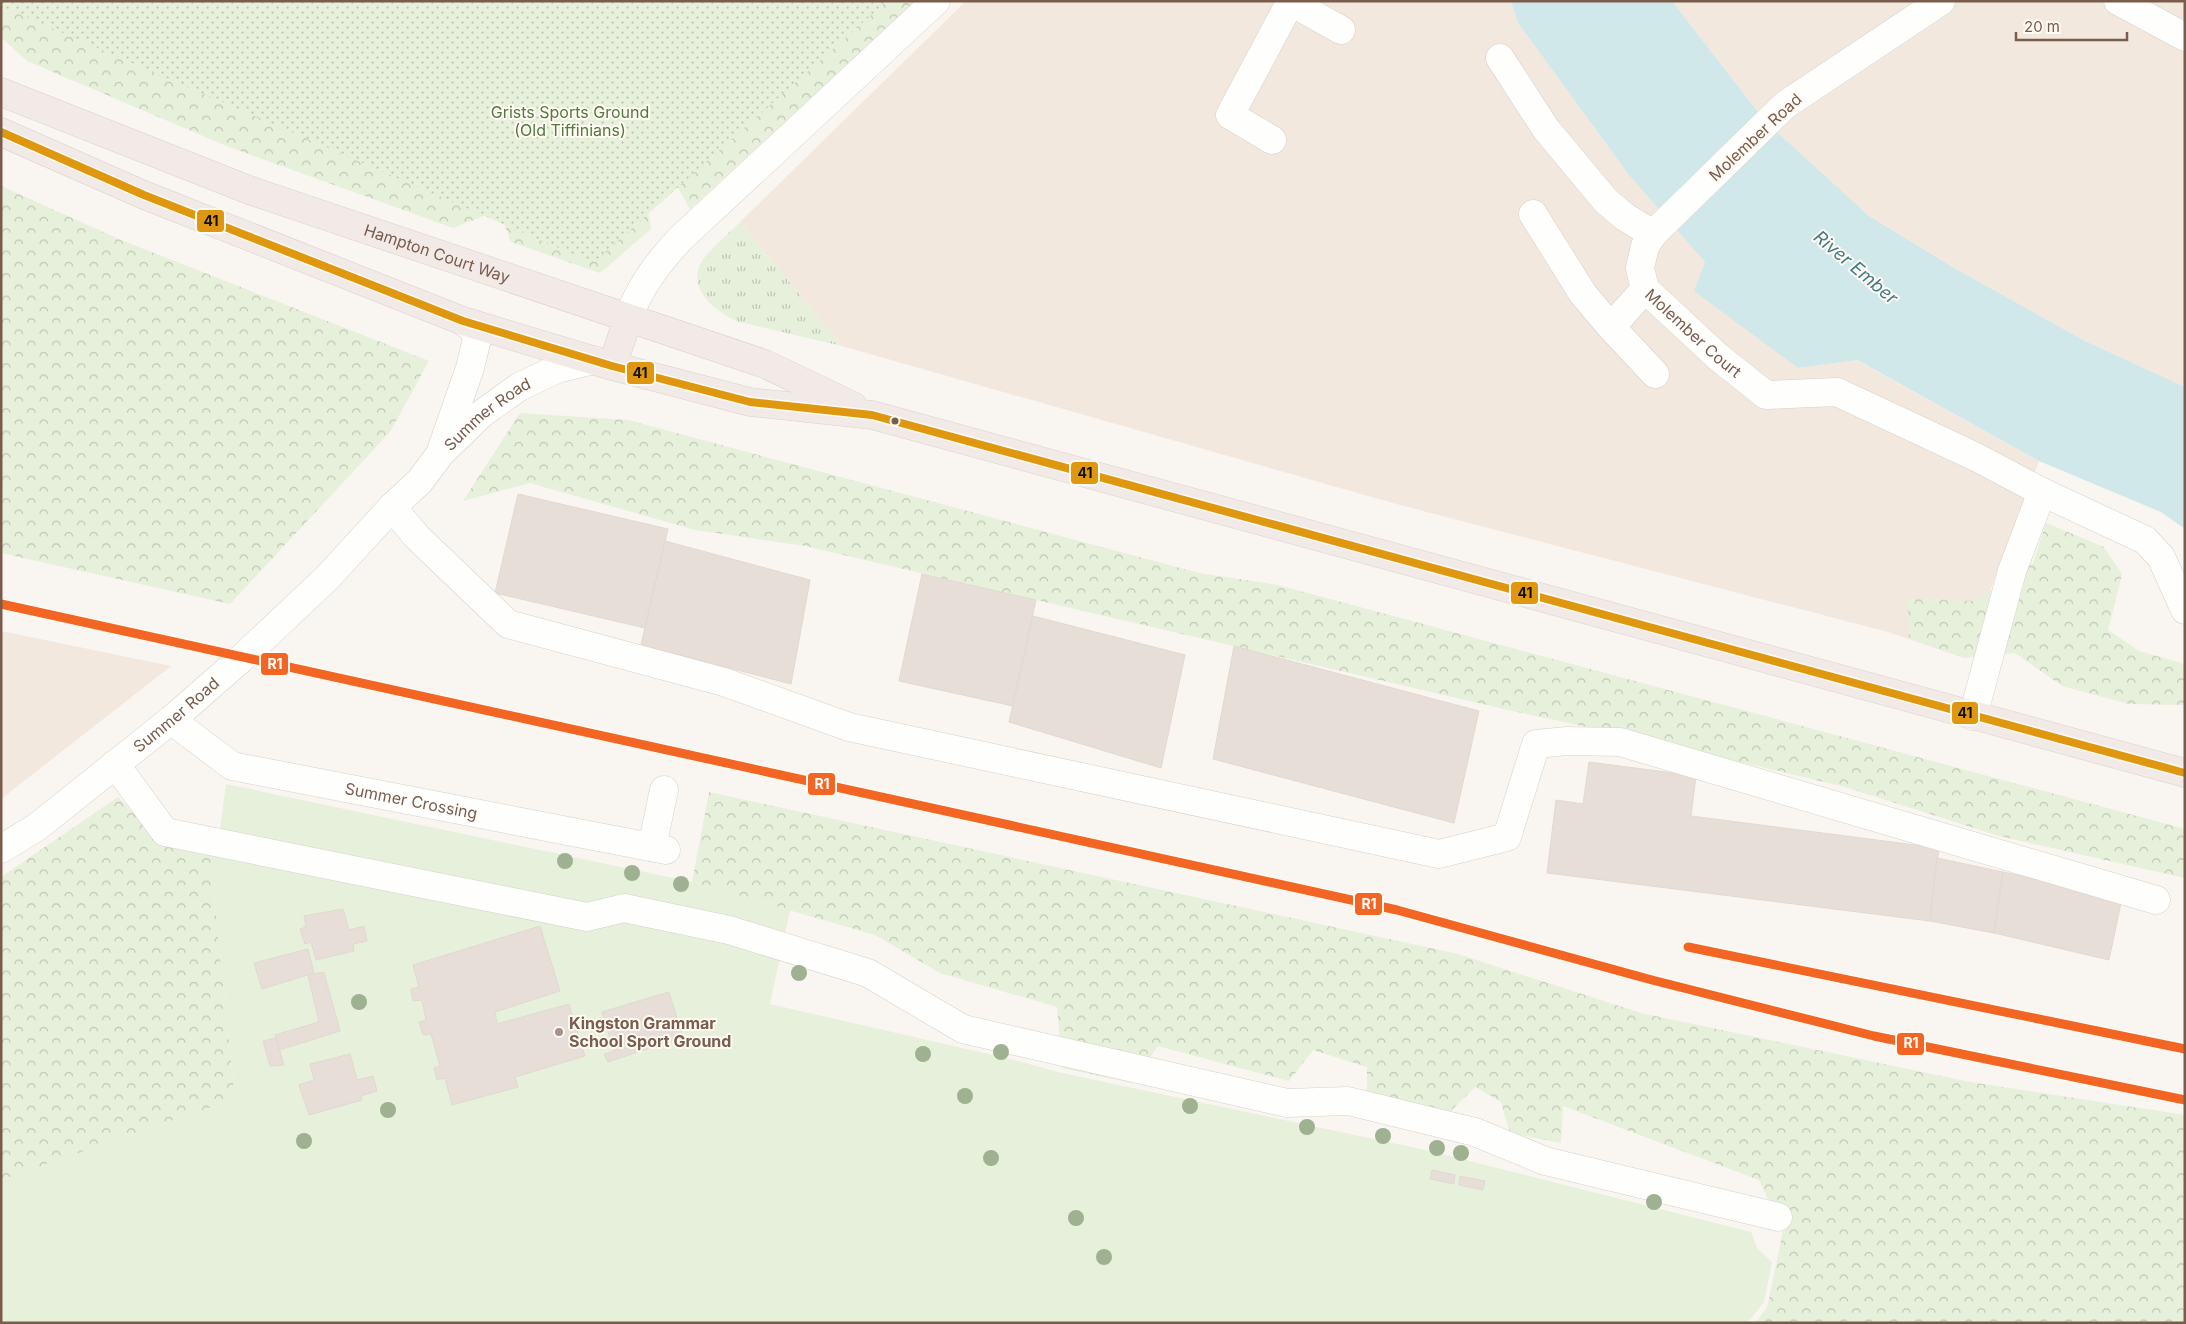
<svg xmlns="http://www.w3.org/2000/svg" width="2186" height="1324" font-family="Inter,sans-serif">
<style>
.residential{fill:#f2e8de}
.grass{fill:url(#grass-tufts)}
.forest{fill:url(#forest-crowns)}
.park{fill:url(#park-dots)}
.garden{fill:#e7f0db}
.water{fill:#d0e8ea}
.building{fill:#e6ded7;stroke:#e2d8d2}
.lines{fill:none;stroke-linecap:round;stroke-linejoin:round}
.minor-casing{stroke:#d7d1cb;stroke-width:29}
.highway-casing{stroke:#dad1cc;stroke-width:29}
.minor{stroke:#fefefd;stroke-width:28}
.highway{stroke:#f2eae7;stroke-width:28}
.rail-casing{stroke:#e6e3e7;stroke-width:5.5}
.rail{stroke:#fffaf3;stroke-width:4;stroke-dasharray:11;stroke-linecap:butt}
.bus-1-casing{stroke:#fffaf3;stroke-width:11}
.bus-1{stroke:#de970f;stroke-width:8}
.rail-1-casing{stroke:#fffaf3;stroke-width:12}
.rail-1{stroke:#f26522;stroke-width:9}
.tree{fill:#9eb190}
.bus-dot{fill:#7a5c4d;stroke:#fffaf3;stroke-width:2}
.poi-dot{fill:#a69286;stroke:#fffaf3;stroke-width:2}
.labels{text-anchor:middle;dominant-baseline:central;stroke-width:4;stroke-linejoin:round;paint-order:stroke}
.park-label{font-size:16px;fill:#537a41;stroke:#fffaf3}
.street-label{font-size:16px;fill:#7a5c4d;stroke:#fffaf3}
.poi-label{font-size:16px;font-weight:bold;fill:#7a5c4d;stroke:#fffaf3;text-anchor:start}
.water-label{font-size:18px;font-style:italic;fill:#437c86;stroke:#fffaf3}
.line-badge{stroke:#fffaf3;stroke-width:2}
.badge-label{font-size:14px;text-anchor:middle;font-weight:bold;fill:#fff}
.pale-badge-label{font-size:14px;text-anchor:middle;font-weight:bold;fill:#111}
</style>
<defs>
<pattern id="grass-tufts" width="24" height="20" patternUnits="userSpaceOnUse" patternTransform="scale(1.25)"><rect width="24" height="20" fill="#e7f0db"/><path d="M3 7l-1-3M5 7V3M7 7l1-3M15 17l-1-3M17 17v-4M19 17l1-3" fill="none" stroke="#c0c6b4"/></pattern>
<pattern id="forest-crowns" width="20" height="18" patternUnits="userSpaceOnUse" patternTransform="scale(1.25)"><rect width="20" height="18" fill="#e7f0db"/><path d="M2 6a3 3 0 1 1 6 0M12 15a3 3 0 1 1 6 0" fill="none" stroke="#c0c6b4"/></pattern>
<pattern id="park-dots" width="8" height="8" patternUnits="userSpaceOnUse" patternTransform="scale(1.25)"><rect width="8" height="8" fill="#e7f0db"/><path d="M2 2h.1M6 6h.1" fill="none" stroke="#c0c6b4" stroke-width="1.8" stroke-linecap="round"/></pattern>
</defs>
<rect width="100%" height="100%" fill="#f9f5f0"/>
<g class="residential">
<polygon points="966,1 1511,1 1518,23 1629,175 1798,368 1856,360 2039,461 1965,658 1888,632 1400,505 842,346 740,222"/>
<polygon points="1672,1 2185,1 2185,387 2085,341 1956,269 1869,216 1764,120"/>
<polygon points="1,631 171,666 1,799"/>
</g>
<path class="grass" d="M740,222l102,124 -103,-24c-24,-10 -56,-36 -35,-64 10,-13 25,-24 36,-36z"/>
<g class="forest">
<polygon points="1,1 643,180 651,229 600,273 511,242 499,210 453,228 229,147 27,61 1,37"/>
<polygon points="837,1 915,1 690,209 672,177"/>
<polygon points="1,186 121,240 429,361 390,432 230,604 1,553"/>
<polygon points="520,413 628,420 1199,573 1278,585 2185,829 2185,878 1999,836 1845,787 1657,742 1508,710 805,546 695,530 530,483 463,501"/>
<polygon points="2046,523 2104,547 2122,574 2108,630 2139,651 2185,664 2185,705 2129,704 2062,686 2015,653 1965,658 1909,639 1907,598 1973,601 2001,586 2033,563"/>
<polygon points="709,792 1458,954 1641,1013 1970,1082 2185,1115 2185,1323 1755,1323 1767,1308 1783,1231 1759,1180 1563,1106 1561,1143 1510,1133 1501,1102 1475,1087 1443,1119 1367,1108 1367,1067 1313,1050 1289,1081 1158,1046 1132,1083 1062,1068 1057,1007 940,973 875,935 692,882"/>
<polygon points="118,797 152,833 218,851 213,885 235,1099 1,1180 1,877"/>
</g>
<polygon class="park" points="1,1 887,1 593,263 1,6"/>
<polygon class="garden" points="226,784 692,882 790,910 770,1004 1010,1059 1062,1073 1430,1151 1751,1232 1757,1248 1772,1262 1764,1302 1747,1323 1,1323 1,1180 235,1099 213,885"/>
<polygon class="water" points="1511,1 1672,1 1764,120 1869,216 1956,269 2085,341 2185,387 2185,529 2161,512 2039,461 1857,360 1798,368 1694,291 1705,262 1629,175 1518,23"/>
<g class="building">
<polygon points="518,494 668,529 645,628 495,593"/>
<polygon points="665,541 810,580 791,684 641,645"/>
<polygon points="922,574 1036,600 1013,706 899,681"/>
<polygon points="1033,616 1185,655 1161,768 1009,722"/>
<polygon points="1234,646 1479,711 1454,823 1213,759"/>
<polygon points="1589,762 1696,776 1691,816 1939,848 1930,921 1547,873 1556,800 1583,804"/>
<polygon points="1937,858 2003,872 1994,933 1930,921"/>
<polygon points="2003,872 2122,898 2109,960 1994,933"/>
<polygon points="343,909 349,930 364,926 367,941 353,944 354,951 316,960 311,942 305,944 300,929 306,927 304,916"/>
<polygon points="540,926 560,991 495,1012 497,1024 569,1004 585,1056 515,1077 518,1087 452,1105 445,1078 437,1080 434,1068 440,1066 431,1034 423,1035 419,1022 426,1020 422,1000 413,1001 411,989 419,987 413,965"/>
<polygon points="308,949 314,973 262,989 254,963"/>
<polygon points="324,972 340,1031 279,1050 275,1035 319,1022 308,975"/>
<polygon points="669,992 683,1037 608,1062 604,1054 614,1051 602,1012"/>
<polygon points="276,1038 284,1065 270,1066 263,1041"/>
<polygon points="350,1054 357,1080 373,1076 377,1091 361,1096 362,1100 309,1115 299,1085 314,1080 310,1064"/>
<polygon points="1432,1170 1455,1175 1454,1184 1430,1179"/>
<polygon points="1460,1176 1485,1181 1483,1190 1459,1185"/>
</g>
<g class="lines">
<defs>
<g id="minor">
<path id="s1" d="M1941,1l-156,104 -132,129 -8,12 -5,22 5,21 72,67 49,39 71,-3 139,65 66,35"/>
<polyline points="2118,1 2185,37"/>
<polyline points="1291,2 1341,30"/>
<polyline points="1500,58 1546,129 1606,201 1625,217 1653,234"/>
<polyline points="1272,140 1230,115 1291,1"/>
<polyline points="1533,214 1583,294 1611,327 1645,289"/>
<path d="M628,319c12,-33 29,-55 52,-80l256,-238"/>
<polyline points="1611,327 1655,374"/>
<polyline points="442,448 470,368 477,339 474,330 463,321"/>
<polyline points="392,507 417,537 508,624 724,682 849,727 1439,854 1507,837 1536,744 1567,741 1620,742 2156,900"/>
<polyline points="1973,716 2012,571 2042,492 2145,540 2161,557 2185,610"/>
<path id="s2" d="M171,720l61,46 434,84"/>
<polyline points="115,764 165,832 587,917 624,908 729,930 868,973 963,1029 1287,1103 1348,1101 1475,1132 1545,1161 1778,1217"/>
<polyline points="652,847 664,790"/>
<path id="s3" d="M1,849l36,-22 134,-107 71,-62 85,-80 65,-71 28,-26 20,-27 40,-39 39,-28 38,-18 37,-9"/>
</g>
<g id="highway">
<path id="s4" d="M1,92l248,98 516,174 88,42"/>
<polyline points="1,132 144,195 463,321 612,366 750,402 872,415 2185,773"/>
<polyline points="612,366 628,319"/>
</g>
</defs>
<use href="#minor" class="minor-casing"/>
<use href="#highway" class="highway-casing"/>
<use href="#minor" class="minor"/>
<use href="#highway" class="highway"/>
<defs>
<polyline id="rail" points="1,604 1397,910 1652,980 1874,1036 2185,1100"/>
</defs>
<use href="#rail" class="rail-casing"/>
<use href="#rail" class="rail"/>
<defs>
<polyline id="bus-1" points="1,132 144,195 463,321 612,366 750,402 872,415 2185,773"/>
</defs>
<use href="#bus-1" class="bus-1-casing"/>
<use href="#bus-1" class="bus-1"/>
<defs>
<g id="rail-1">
<polyline points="1,604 1397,910 1652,980 1874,1036 2185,1100"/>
<polyline points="1688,947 2185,1049"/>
</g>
</defs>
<use href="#rail-1" class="rail-1-casing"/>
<use href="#rail-1" class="rail-1"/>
</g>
<g class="tree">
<circle cx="565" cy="861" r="8"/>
<circle cx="632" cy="873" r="8"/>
<circle cx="681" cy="884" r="8"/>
<circle cx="799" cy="973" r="8"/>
<circle cx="359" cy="1002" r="8"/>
<circle cx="1001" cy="1052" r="8"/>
<circle cx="923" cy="1054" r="8"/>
<circle cx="965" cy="1096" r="8"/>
<circle cx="1190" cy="1106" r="8"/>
<circle cx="388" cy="1110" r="8"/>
<circle cx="1307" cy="1127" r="8"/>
<circle cx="1383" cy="1136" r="8"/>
<circle cx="304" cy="1141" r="8"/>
<circle cx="1437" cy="1148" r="8"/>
<circle cx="1461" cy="1153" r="8"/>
<circle cx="991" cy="1158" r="8"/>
<circle cx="1654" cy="1202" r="8"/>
<circle cx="1076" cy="1218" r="8"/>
<circle cx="1104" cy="1257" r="8"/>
</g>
<circle class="bus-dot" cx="895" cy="421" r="4.5"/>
<circle class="poi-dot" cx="559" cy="1032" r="5"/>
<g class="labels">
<g class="park-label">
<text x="570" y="112">Grists Sports Ground<tspan x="570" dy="18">(Old Tiffinians)</tspan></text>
</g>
<g class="street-label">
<text transform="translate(1755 137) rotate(-43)">Molember Road</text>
<text stroke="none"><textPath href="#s4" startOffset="465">Hampton Court Way</textPath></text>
<text stroke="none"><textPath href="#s1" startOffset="496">Molember Court</textPath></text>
<text stroke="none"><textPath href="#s3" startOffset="655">Summer Road</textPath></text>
<text stroke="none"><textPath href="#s3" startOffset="221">Summer Road</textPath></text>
<text stroke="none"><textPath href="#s2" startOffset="259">Summer Crossing</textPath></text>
</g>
<g class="poi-label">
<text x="569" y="1023">Kingston Grammar<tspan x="569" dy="18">School Sport Ground</tspan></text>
</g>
<g class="water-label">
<text transform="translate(1856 267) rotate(40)">River Ember</text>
</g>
</g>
<g class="line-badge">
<rect x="196" y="209" width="29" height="24" rx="5" fill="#de970f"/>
<rect x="626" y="361" width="29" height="24" rx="5" fill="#de970f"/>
<rect x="1070" y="461" width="29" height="24" rx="5" fill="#de970f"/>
<rect x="1510" y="581" width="29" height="24" rx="5" fill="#de970f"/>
<rect x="260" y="652" width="29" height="24" rx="5" fill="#f26522"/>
<rect x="1951" y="701" width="28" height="24" rx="5" fill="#de970f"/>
<rect x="807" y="772" width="29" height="24" rx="5" fill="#f26522"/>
<rect x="1354" y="892" width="29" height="24" rx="5" fill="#f26522"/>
<rect x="1896" y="1032" width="29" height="24" rx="5" fill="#f26522"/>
</g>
<g class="badge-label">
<text x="275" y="669">R1</text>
<text x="822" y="789">R1</text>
<text x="1369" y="909">R1</text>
<text x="1911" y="1048">R1</text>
</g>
<g class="pale-badge-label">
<text x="211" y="226">41</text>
<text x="640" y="378">41</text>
<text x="1085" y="478">41</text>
<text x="1525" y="598">41</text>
<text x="1965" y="718">41</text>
</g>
<rect width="2186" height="1324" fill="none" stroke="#7a5c4d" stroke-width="5"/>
<path d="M2016 32v8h111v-8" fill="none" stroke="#7a5c4d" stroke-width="2.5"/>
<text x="2024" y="32" font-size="15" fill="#7a5c4d" stroke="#fffaf3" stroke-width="4" paint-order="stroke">20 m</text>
</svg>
